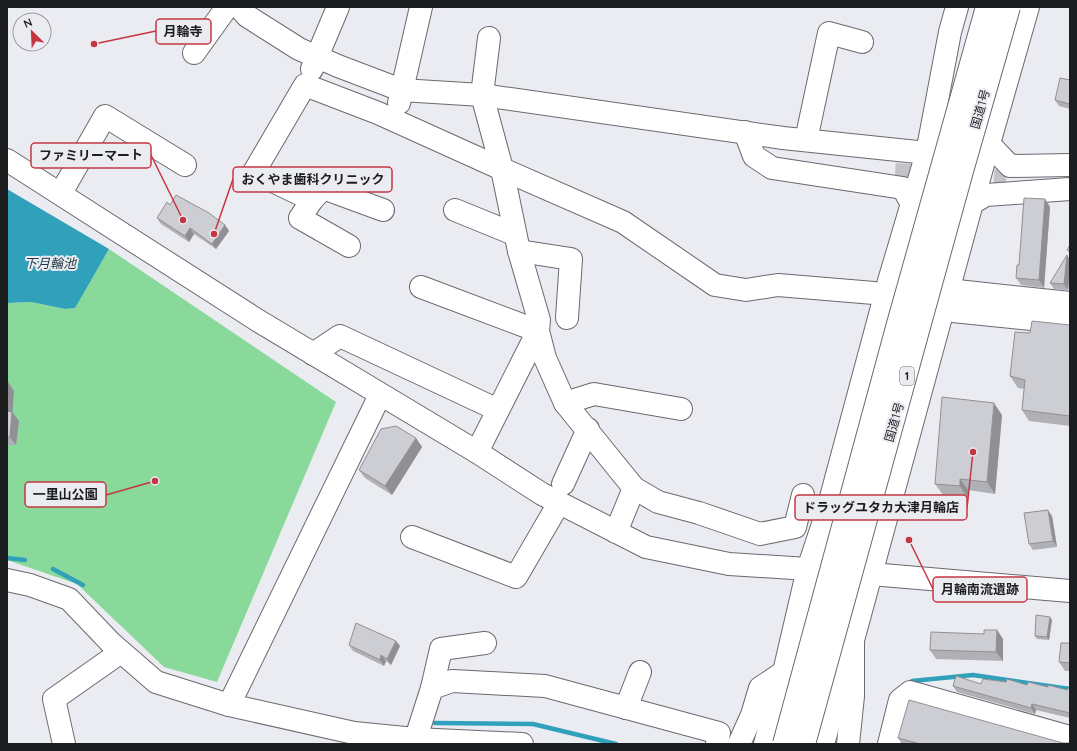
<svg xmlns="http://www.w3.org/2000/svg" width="1077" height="751" font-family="Quicksand,'Noto Sans JP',sans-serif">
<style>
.green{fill:#89da9a}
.water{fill:#31a1bb}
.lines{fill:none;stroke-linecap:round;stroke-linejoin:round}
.stream{stroke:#31a1bb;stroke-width:4.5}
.minor-tunnel{stroke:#c2c3c8;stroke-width:22;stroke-dasharray:22 11;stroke-linecap:butt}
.minor-casing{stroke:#696a6f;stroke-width:24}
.highway-casing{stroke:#696a6f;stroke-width:24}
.minor{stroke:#fff;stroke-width:22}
.highway{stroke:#fff;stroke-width:22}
.highway-bridge-casing{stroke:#696a6f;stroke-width:24;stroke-linecap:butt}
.highway-bridge{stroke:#fff;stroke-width:22}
.wall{fill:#b0b1b6}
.shaded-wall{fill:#909094}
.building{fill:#cdced4;stroke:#909094}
.labels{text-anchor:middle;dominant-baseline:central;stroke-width:4;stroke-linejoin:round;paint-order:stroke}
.shield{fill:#ebecf2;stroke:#5a5b5e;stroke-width:1}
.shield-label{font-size:11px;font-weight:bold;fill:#1c1d1f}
.street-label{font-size:12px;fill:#1c1d1f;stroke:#ebecf2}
.water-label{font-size:13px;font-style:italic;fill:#1e363d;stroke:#ebecf2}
.leader{fill:none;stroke:#c63642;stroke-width:1.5}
.callout-dot{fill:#c63642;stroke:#ebecf2;stroke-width:1.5}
.callout{fill:#ebecf2;stroke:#c63642;stroke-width:1.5}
.callout-label{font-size:13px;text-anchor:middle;font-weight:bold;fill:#1c1d1f}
</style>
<rect width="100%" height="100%" fill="#ebecf2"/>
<polygon class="green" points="109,249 336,402 217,682 164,667 77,584 7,560 7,303 31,302 65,309 74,308"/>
<polygon class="water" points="7,189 109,249 75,308 65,309 31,302 7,303"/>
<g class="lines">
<g class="stream">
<polyline points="7,558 25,560"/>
<polyline points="53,569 83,585"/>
<polyline points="906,685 912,681 973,675 1070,689"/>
<polyline points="435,723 533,724 616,744"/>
</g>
<polyline class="minor-tunnel" points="895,174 1006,181"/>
<defs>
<g id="minor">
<polyline points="239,7 247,16 299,49 338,66 401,90 482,95 783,138 927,153"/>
<polyline points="489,38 482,95 502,169 519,251 539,320 538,331 545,358 565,403 634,488 658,502 699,513 760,534 795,527 803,495"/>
<polyline points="194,53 227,7"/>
<polyline points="312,69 338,7"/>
<polyline points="399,103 421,7"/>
<polyline points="745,132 754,156 772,168 903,188 912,204"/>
<polyline points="806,140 829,33 862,42"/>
<polyline points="990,145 1010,166 1070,165"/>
<polyline points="7,160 257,320 477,452 542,494 646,547 729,564 808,569 843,576 871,574 1070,591"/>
<polyline points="61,193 105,116 185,165"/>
<polyline points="312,200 323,188 383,210"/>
<polyline points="972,203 986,195 1070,189"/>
<polyline points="455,210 514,234"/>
<polyline points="349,246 300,218 312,200 254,172 305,85 378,113 502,169 623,222 715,285 746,290 778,285 874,293"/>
<polyline points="519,251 571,259 567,318"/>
<polyline points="421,287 538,331"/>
<polyline points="948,290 1070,303"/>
<polyline points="943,310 1070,323"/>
<polyline points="313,354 340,336 498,410"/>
<polyline points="565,403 594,394 681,409"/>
<polyline points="477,452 538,331"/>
<polyline points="563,484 588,429"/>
<polyline points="616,532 634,488"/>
<polyline points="412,537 516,577 559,503"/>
<polyline points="7,580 30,585 69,599 111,643 156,682 229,705 354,733 415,739 522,744"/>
<polyline points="432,688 441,649 485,643"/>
<polyline points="229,705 380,395"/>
<polyline points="626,708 640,672"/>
<polyline points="64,744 54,699 121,652"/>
<polyline points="414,744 432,688 452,681 545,686 719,733 717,744"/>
<polyline points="739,744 752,715 760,688 784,672 808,569 827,512 889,281 927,153 950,32 957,7"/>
<polyline points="848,744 853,696 853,640 972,203 1028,7"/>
<polyline points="889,744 900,700 910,692 1070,737"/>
</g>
<g id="highway">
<polyline points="765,744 784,672"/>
<polyline points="823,744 853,640"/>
</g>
</defs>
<use href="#minor" class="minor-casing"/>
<use href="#highway" class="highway-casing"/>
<use href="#minor" class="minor"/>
<use href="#highway" class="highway"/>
<defs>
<g id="highway-bridge">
<polyline points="784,744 898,324 987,7"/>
<polyline points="804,744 962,171 1009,7"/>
</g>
</defs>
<use href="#highway-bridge" class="highway-bridge-casing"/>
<use href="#highway-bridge" class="highway-bridge"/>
</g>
<g class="wall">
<polygon points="1070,80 1070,109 1059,106 1055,100"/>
<polygon points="1045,199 1050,207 1044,288 1021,285 1016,278 1019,265"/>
<polygon points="170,205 225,225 229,231 216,249 194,234 189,242 161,224 157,218"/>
<polygon points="1070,260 1070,272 1068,290 1054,289 1050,283"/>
<polygon points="1070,325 1070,426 1029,421 1022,410 1024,389 1018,388 1010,376 1030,333"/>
<polygon points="7,382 8,382 14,391 12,412 19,421 16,445 7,445"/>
<polygon points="1002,415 995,494 968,490 968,498 943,495 935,484"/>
<polygon points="416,438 422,447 392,495 365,478 359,470"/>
<polygon points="1052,516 1057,547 1033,550 1029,544"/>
<polygon points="1052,620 1049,640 1037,639 1035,636"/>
<polygon points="997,630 1003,639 1003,661 936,659 930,650"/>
<polygon points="396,641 400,646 391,665 386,661 384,666 353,651 349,645"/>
<polygon points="1070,643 1070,671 1065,671 1059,662"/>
<polygon points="981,684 1027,685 1067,690 1070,689 1070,718 1036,710 1035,714 957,692 953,686"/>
<polygon points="898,738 1063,743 1070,744 902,744"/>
</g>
<g class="shaded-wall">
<polygon points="1045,199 1050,207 1044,288 1039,280"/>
<polygon points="225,225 229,231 216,249 212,244"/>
<polygon points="190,228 194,234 189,242 185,236"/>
<polygon points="1067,255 1070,260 1070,270 1068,269 1070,272 1068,290 1064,284"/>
<polygon points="8,382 14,391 12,419 7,412 7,394"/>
<polygon points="994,403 1002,415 995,494 987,482"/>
<polygon points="12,412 19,421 16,445 10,437"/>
<polygon points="416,438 422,447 392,495 385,486"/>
<polygon points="960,479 968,490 968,498 960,486"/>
<polygon points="1048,510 1052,516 1057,547 1053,541"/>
<polygon points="1050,617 1052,620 1049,640 1047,637"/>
<polygon points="997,630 1003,639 1003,661 996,652"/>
<polygon points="396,641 400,646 391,665 387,659"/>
<polygon points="381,655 386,661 384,666 380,660"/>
<polygon points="1032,704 1036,710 1035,714 1031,708"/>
</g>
<g class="building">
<polygon points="1060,78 1070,80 1070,101 1069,104 1055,100"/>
<polygon points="176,195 209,213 225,225 212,244 190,228 185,236 157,218 167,202 170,205"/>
<polygon points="1024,198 1045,199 1039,280 1016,278 1017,265 1019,265"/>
<polygon points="1070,245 1070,252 1067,250"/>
<polygon points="1067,255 1064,284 1050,283"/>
<polygon points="1032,321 1070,325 1070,416 1022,410 1025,380 1010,376 1015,332 1030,333"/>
<polygon points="7,382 8,382 7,394"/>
<polygon points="942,397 994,403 987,482 960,479 960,486 935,484"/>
<polygon points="7,411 12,412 10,437 7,437"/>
<polygon points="396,426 416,438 385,486 359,470 381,429"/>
<polygon points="1048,510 1053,541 1029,544 1024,513"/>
<polygon points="1036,615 1050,617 1047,637 1035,636"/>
<polygon points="356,623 396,641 387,659 381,655 380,660 349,645"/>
<polygon points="984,630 997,630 996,652 930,650 931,632 984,634"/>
<polygon points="1061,643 1070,643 1070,663 1059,662"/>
<polygon points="956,676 981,684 983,679 1006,682 1007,679 1027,685 1028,682 1048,687 1048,685 1067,690 1068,688 1070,689 1070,716 1069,715 1070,713 1032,704 1031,708 953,686"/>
<polygon points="909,700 1063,743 1070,743 1070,744 916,744 917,743 898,738"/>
</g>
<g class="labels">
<rect class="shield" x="900" y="367" width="14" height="18" rx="3"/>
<g class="shield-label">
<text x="907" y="376">1</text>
</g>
<g class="street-label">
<text transform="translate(980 109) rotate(-74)">国道1号</text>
<text transform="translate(894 422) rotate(-74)">国道1号</text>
</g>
<g class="water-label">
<text x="50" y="263">下月輪池</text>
</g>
</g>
<path class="leader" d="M94 44L156 31M183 220L151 155M214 234L233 179M155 481L106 495M973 452L967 508M909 540L933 589"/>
<g class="callout-dot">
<circle cx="94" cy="44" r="4"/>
<circle cx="183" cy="220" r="4"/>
<circle cx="214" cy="234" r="4"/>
<circle cx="155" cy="481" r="4"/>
<circle cx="973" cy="452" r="4"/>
<circle cx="909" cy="540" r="4"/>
</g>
<g class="callout">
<rect x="156" y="19" width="55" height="25" rx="4"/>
<rect x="31" y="143" width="120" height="25" rx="4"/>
<rect x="233" y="167" width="159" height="25" rx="4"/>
<rect x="25" y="482" width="81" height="25" rx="4"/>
<rect x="795" y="495" width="172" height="25" rx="4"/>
<rect x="933" y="577" width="94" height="25" rx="4"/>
</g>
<g class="callout-label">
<text x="183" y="36">月輪寺</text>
<text x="91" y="160">ファミリーマート</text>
<text x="313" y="184">おくやま歯科クリニック</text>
<text x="65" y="499">一里山公園</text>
<text x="881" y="512">ドラッグユタカ大津月輪店</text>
<text x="980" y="594">月輪南流遺跡</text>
</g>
<rect width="1077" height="751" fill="none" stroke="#1c1d1f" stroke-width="16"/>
<g transform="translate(32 32) rotate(336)"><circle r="19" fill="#ebecf2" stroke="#98999e"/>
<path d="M0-3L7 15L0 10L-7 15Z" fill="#c63642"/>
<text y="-6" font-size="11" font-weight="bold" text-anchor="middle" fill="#1c1d1f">N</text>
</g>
</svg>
